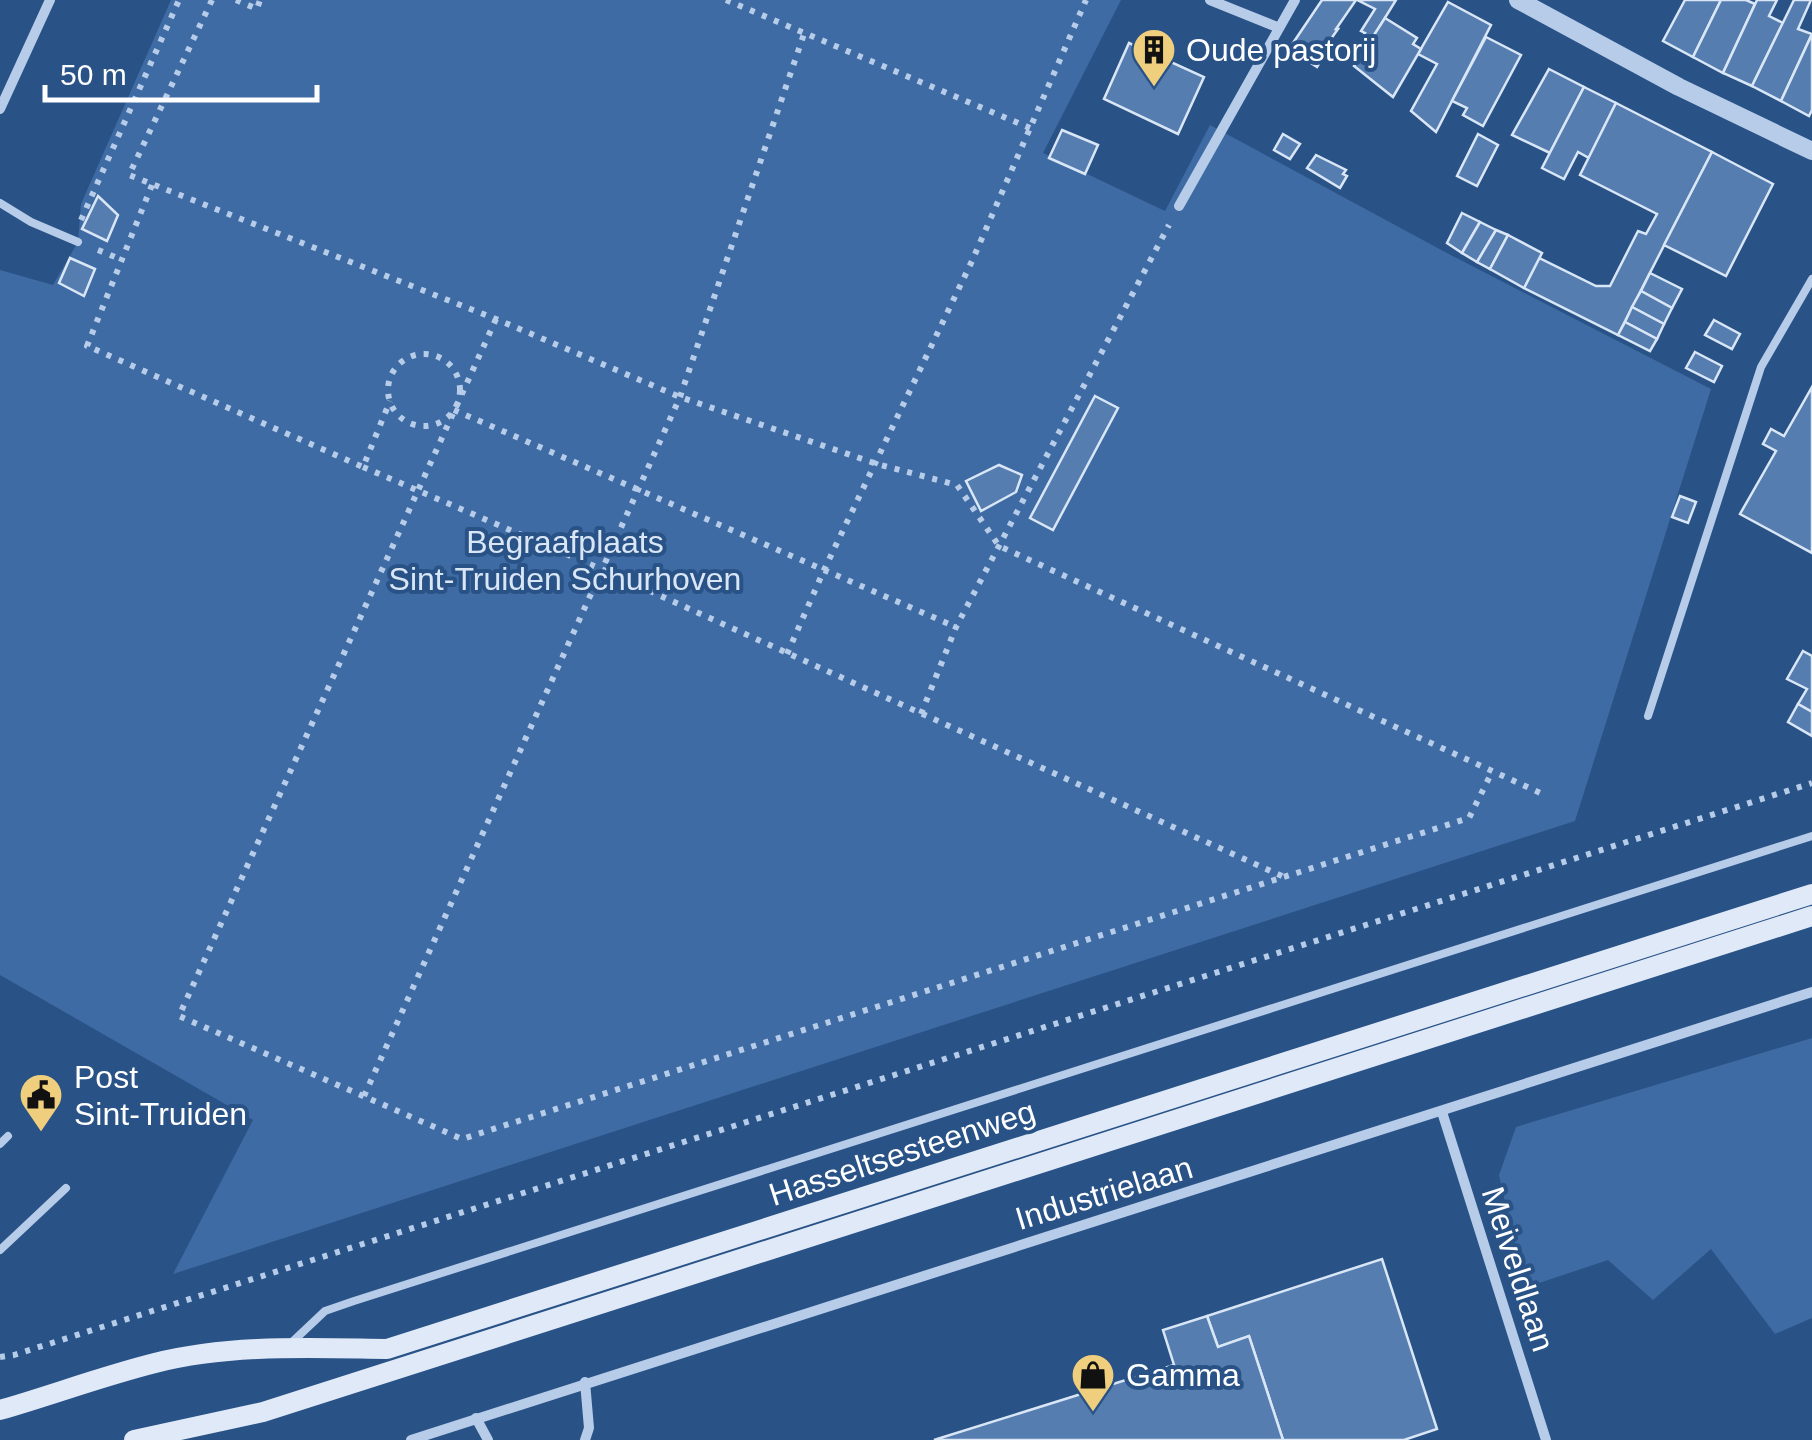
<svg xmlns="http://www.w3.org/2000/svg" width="1812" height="1440" font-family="Arial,sans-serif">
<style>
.green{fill:#3e6ba3}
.building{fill:#567db0;stroke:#d9e6f6;stroke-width:2.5}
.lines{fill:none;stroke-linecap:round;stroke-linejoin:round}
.path{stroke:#b6cce8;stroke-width:6;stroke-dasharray:5 8;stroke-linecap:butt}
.service{stroke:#b6cce8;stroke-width:8}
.minor{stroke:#b6cce8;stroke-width:10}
.tertiary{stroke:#b6cce8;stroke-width:18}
.secondary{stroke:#dfe9f7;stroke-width:20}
.labels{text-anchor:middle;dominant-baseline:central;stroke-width:8;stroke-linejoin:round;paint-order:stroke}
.poi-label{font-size:32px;fill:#fff;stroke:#295287;text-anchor:start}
.park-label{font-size:32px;fill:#d9e6f6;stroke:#295287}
.street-label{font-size:32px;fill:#fff;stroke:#295287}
</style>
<rect width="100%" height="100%" fill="#295287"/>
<g class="green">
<polygon points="171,0 1121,0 1043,153 1165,211 1210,125 1445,252 1711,389 1575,821 173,1274 253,1120 0,975 0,270 53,285 78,242 81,204"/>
<polygon points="1812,1038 1812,1318 1775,1334 1711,1249 1653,1300 1608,1260 1524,1288 1499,1175 1516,1127"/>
</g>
<g class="building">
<polygon points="1322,0 1356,0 1336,29 1338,29 1328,43 1331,44 1317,67 1289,49"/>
<polygon points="1357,0 1396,0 1370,42 1362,38 1365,33 1361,31 1375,9"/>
<polygon points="1685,0 1721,0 1693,57 1663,41"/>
<polygon points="1721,0 1746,0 1755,4 1723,73 1693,57"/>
<polygon points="1757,0 1777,0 1769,16 1783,23 1752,86 1723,73"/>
<polygon points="1794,0 1811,0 1798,29 1812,34 1781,101 1752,86"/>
<polygon points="1448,2 1491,25 1436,132 1411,111 1437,64 1418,54"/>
<polygon points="1385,18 1417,38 1413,44 1421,49 1393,97 1354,66"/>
<polygon points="1812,34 1812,110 1809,116 1781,101"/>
<polygon points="1486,37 1521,55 1483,126 1463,115 1467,108 1452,101"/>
<polygon points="1129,43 1204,77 1178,134 1104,99"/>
<polygon points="1549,69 1584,87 1550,153 1512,135"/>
<polygon points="1584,87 1616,103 1589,158 1578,152 1564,179 1542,168"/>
<polygon points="1616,103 1712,152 1618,335 1524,288 1539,258 1596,286 1610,286 1638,231 1646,234 1657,214 1580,175"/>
<polygon points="1062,130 1098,145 1085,174 1049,158"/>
<polygon points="1283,134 1300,144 1290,159 1274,150"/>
<polygon points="1478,134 1498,145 1477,186 1457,176"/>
<polygon points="1712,152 1773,184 1726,276 1664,245"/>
<polygon points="1316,155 1346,170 1343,174 1347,176 1340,188 1307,168"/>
<polygon points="98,196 118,215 107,241 82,229"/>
<polygon points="1462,213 1480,222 1462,253 1447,243"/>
<polygon points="1480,222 1496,230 1477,262 1462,253"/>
<polygon points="1496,230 1508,235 1490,269 1477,262"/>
<polygon points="1508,235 1542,253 1524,288 1490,269"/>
<polygon points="70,258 95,269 84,296 59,283"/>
<polygon points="1650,273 1682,289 1672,308 1641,291"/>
<polygon points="1641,291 1672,308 1664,324 1632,307"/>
<polygon points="1632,307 1664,324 1657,339 1625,322"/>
<polygon points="1714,320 1740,334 1732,349 1705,335"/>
<polygon points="1625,322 1657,339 1650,351 1618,335"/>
<polygon points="1695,352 1722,366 1714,382 1686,368"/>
<polygon points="1812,387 1812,553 1740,514 1776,451 1763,444 1771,429 1784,436"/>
<polygon points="1095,396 1118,408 1053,530 1030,518"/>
<polygon points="999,465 1022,475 1016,492 981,511 966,481"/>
<polygon points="1680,496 1696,502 1688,523 1672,517"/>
<polygon points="1803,651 1812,656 1812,712 1798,704 1807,689 1787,679"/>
<polygon points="1798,704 1812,712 1812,736 1788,722"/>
<polygon points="1382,1259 1437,1429 1404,1440 1283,1440 1249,1336 1218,1347 1207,1316"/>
<polygon points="1207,1316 1218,1347 1249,1336 1283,1440 934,1440 1174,1365 1163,1330"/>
</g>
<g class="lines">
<g class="path">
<polyline points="212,0 129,175 496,319 680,397 877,464 957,485 999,546 1547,796"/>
<polyline points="236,0 257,9 260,0"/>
<polyline points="726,0 1030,128"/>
<polyline points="152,185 87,346 363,467 390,401"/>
<polyline points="81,220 179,0"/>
<polyline points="98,250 120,259"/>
<polyline points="496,319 179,1016 462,1139 1469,818 1492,772"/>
<circle cx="424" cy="390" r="36"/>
<polyline points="454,410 956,627"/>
<polyline points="363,467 601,569 1284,877"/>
<polyline points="787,654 824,570 972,261 1086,0"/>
<polyline points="921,714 956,627 1169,225"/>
<polyline points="364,1096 680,397 805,31"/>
<polyline points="0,1357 14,1355 1812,783"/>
</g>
<g class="service">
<polyline points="0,203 31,222 78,242"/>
<polyline points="1648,716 1761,367 1812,279"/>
<polyline points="0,1144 8,1136"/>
<polyline points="0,1250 66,1188"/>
<polyline points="289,1345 325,1311 354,1301 1812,836"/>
</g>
<g class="minor">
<polyline points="1210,0 1277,27"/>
<polyline points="0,109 50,0"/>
<polyline points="1179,206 1295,0"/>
<polyline points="1442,1112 1546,1440"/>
<polyline points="585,1382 589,1428 585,1440"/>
<polyline points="476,1418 488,1440"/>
<polyline points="411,1440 1812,992"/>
</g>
<polyline class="tertiary" points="1518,0 1679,87 1812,151"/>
<g class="secondary">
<path d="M0,1410c52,-15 103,-34 155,-47 76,-19 155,-15 232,-14l1425,-455"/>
<polyline points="134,1440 263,1412 1812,916"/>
</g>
</g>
<defs>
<symbol id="building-pin" viewBox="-11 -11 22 30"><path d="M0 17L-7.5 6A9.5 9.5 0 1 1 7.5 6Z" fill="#efcf7d" stroke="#295287"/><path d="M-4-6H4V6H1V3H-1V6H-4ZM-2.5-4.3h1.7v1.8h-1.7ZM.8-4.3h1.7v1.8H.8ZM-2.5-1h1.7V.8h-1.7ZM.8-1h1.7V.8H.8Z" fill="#111"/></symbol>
<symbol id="civic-pin" viewBox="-11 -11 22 30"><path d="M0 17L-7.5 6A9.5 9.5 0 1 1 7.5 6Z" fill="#efcf7d" stroke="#295287"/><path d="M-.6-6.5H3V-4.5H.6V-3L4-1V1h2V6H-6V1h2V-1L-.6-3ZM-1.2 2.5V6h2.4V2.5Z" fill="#111"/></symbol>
<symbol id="shop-pin" viewBox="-11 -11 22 30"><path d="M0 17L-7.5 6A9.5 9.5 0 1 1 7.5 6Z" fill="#efcf7d" stroke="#295287"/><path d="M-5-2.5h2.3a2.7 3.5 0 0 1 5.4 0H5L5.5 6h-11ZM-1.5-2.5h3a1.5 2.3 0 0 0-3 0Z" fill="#111"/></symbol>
</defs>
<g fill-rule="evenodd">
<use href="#building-pin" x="1129" y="25" width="50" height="68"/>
<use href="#civic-pin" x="16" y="1070" width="50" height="68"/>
<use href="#shop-pin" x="1068" y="1350" width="50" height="68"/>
</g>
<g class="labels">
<g class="poi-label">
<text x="1186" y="50">Oude pastorij</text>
<text x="74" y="1077">Post<tspan x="74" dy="37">Sint-Truiden</tspan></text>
<text x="1126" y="1375">Gamma</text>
</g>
<g class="park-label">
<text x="565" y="542">Begraafplaats<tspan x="565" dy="37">Sint-Truiden Schurhoven</tspan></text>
</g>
<g class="street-label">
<text transform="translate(902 1153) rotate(-18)">Hasseltsesteenweg</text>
<text transform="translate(1104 1193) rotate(-17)">Industrielaan</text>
<text transform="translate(1518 1269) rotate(72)">Meiveldlaan</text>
</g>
</g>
<path d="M45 85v15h272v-15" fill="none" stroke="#ffffff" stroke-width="5"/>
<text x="60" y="85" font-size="30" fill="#ffffff" stroke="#295287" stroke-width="8" paint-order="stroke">50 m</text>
</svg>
